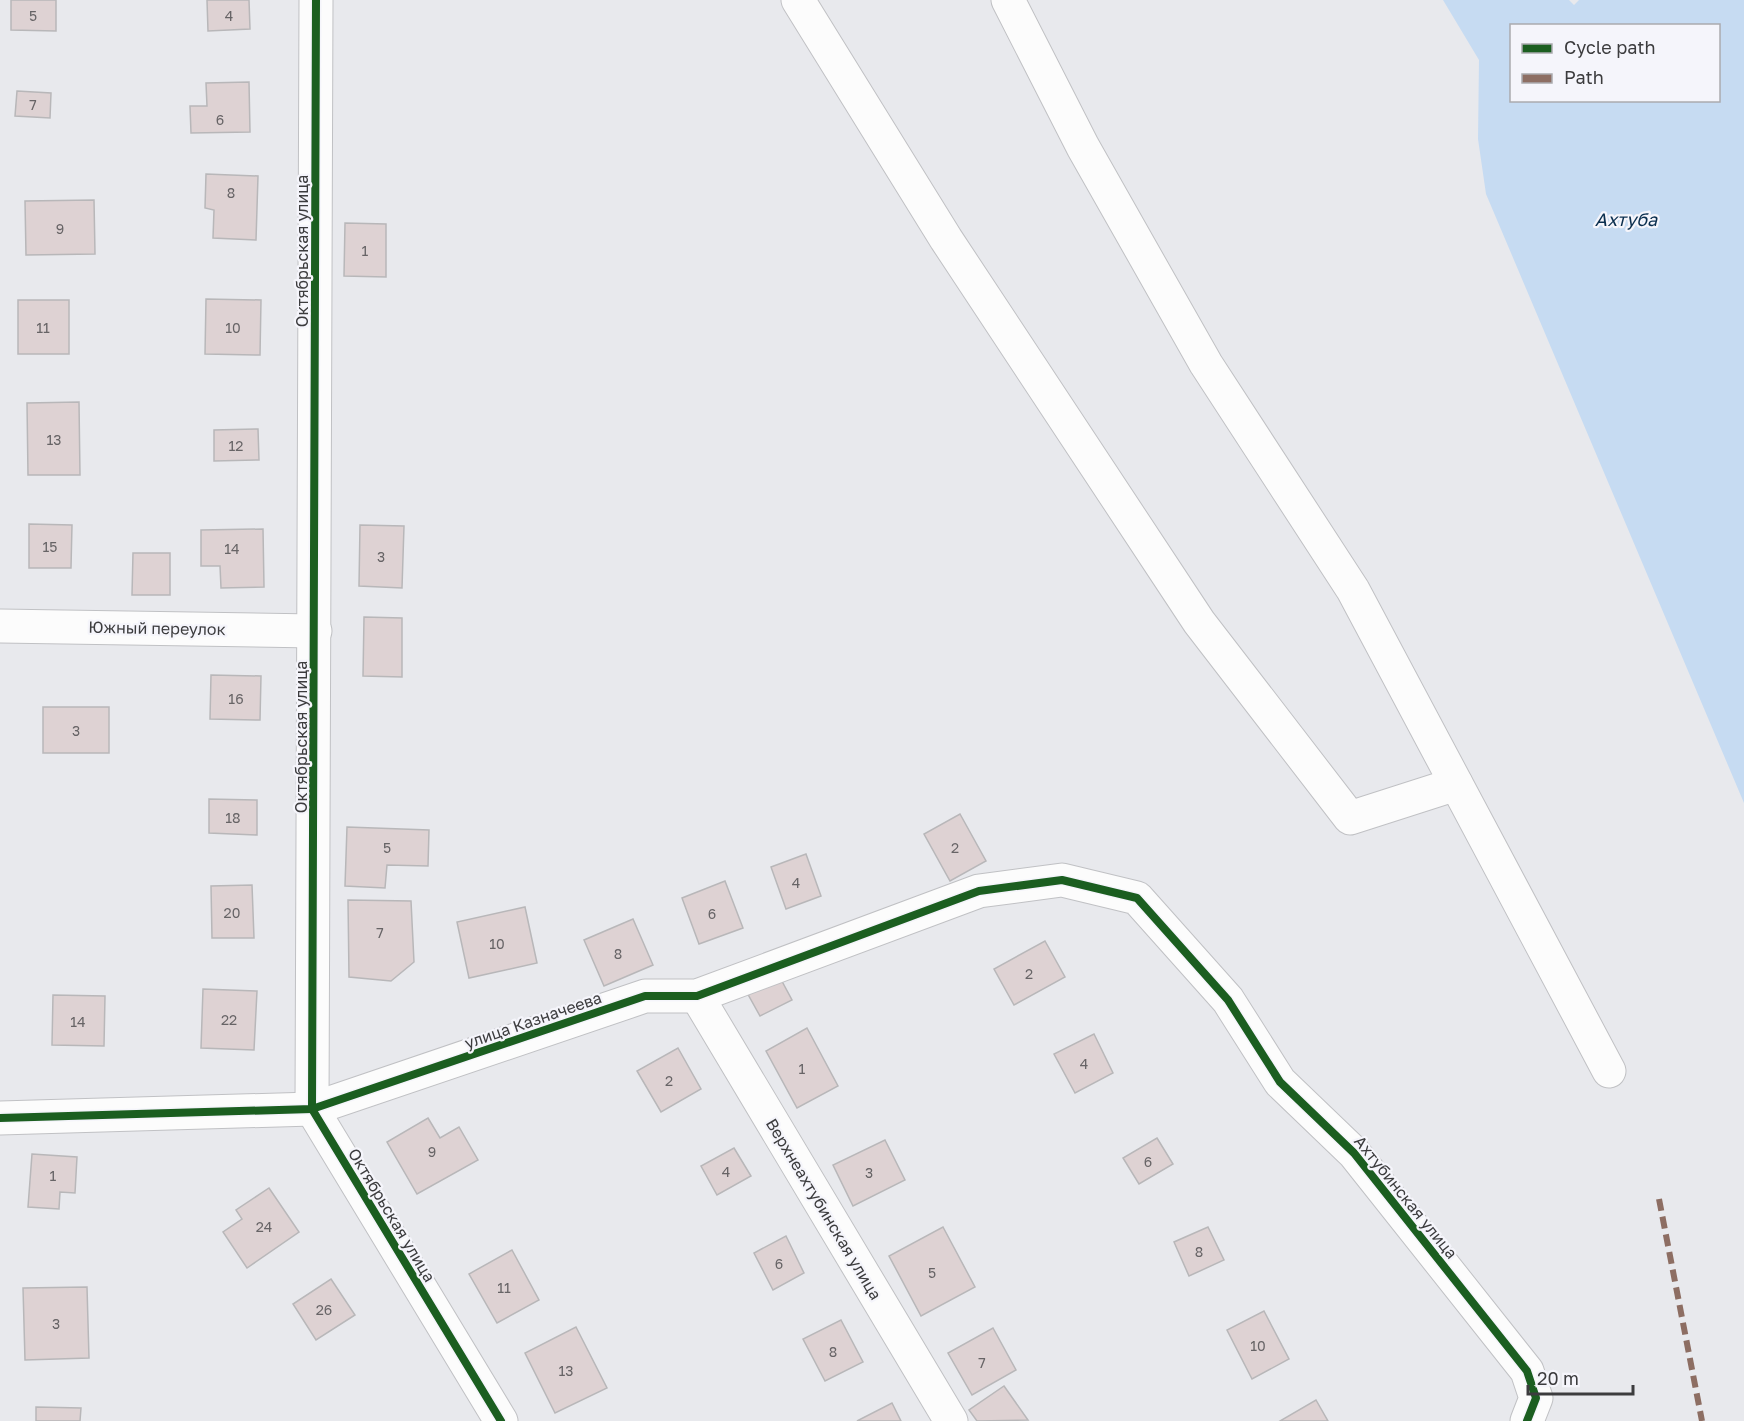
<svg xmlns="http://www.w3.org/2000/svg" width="1744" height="1421" font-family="'Golos Text',sans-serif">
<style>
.water{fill:#c6dbf2;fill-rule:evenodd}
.building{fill:#ded2d3;stroke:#b8b7b9;stroke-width:1.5}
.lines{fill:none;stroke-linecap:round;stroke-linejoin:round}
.minor-casing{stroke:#c0c1c4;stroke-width:35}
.minor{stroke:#fcfcfc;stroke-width:33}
.quiet{stroke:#8d6e63;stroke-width:6;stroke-dasharray:12 6;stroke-linecap:butt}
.cycleway-casing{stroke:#f5f5fb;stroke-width:11}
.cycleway{stroke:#1b5e20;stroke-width:8}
.labels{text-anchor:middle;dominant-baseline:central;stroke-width:4.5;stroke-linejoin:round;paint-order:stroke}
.number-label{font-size:14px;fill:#676466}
.street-label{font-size:16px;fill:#3c3c3e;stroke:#f5f5fb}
.water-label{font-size:18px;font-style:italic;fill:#0a2e4e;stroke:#f5f5fb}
</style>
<rect width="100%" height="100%" fill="#e8e9ed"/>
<path class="water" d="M1443,0h126l5,5 5,-5h165v803l-258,-609 -8,-55 1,-79zM1512,26h206v74h-206z"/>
<g class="building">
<polygon points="11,0 56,0 56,31 11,30"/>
<polygon points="207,0 249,0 250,29 208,31"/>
<polygon points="249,82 250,132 191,133 190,106 207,106 206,83"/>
<polygon points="17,91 51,93 50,118 15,116"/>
<polygon points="206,174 258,176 256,240 213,238 214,210 205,208"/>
<polygon points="94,200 95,254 26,255 25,201"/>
<polygon points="345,223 386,224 386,277 344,276"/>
<polygon points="206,299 261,300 260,355 205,354"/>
<rect x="18" y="300" width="51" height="54"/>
<polygon points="79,402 80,475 28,475 27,403"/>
<polygon points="258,429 259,460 214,461 214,430"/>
<polygon points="29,524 72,525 71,568 29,568"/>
<polygon points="360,525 404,526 402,588 359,586"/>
<polygon points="263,529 264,587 221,588 220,566 201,566 201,530"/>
<polygon points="133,553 170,553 170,595 132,595"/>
<polygon points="364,617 402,618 402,677 363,676"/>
<polygon points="211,675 261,676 260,720 210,719"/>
<rect x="43" y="707" width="66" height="46"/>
<polygon points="209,799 257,800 257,835 209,833"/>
<polygon points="960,814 986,861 950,881 924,834"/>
<polygon points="347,827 429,830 428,866 387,865 385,888 345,886"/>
<polygon points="806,854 821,896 786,909 771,867"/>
<polygon points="725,881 743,928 699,944 682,898"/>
<polygon points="252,885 254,938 212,938 211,886"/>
<polygon points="348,900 411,901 414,962 391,981 349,977"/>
<polygon points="525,907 537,963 469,978 457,922"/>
<polygon points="633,919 653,965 604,986 584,940"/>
<polygon points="1045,941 1065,977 1014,1005 994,969"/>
<polygon points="777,972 792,1000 760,1016 745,989"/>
<polygon points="203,989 257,991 254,1050 201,1048"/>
<polygon points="53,995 105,996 104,1046 52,1045"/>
<polygon points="807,1028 838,1086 797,1108 766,1051"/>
<polygon points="1094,1034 1113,1073 1075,1093 1054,1054"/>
<polygon points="678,1048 701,1089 661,1112 637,1071"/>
<polygon points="428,1118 440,1138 459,1127 478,1160 417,1194 387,1142"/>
<polygon points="1157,1138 1173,1164 1139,1184 1123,1158"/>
<polygon points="885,1140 905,1180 853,1206 833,1165"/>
<polygon points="734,1148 751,1176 717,1195 701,1166"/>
<polygon points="32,1154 77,1157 75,1193 60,1192 59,1209 28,1207"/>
<polygon points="269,1188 299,1232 247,1268 223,1232 242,1219 236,1210"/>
<polygon points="943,1227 975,1287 921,1316 889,1256"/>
<polygon points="1208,1227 1224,1260 1189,1276 1174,1242"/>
<polygon points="786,1236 804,1273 773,1290 754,1253"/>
<polygon points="512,1250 539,1300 497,1323 469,1274"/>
<polygon points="331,1279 355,1315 316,1340 293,1304"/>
<polygon points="87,1287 89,1358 25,1360 23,1288"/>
<polygon points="1264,1311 1289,1359 1252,1379 1227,1330"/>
<polygon points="841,1320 863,1362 825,1381 803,1339"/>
<polygon points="576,1327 607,1388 555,1413 525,1353"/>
<polygon points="993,1328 1016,1370 972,1395 948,1353"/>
<polygon points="1004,1386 1028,1420 977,1421 969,1410"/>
<polygon points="1316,1400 1328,1421 1280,1421"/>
<polygon points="892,1403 901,1421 857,1421"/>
<polygon points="36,1407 81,1408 80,1421 36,1421"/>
</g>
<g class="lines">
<defs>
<g id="minor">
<polyline points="316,0 312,1109 501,1421"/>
<polyline points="798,0 946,239 1199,622 1350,818 1456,784"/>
<polyline points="1008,0 1083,147 1206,364 1353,590 1609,1071"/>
<polyline points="0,626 315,631"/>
<polyline points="697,996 951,1421"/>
<polyline points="0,1118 312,1109 645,996 697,996 979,891 1062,880 1137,898 1228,1000 1280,1082 1354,1153 1527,1371 1536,1398 1527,1421"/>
</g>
</defs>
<use href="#minor" class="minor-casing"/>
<use href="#minor" class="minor"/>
<polyline class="quiet" points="1659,1199 1702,1421"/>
<defs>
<g id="cycleway">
<polyline points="316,0 312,1109 501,1421"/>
<polyline points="0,1118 312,1109 645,996 697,996 979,891 1062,880 1137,898 1228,1000 1280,1082 1354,1153 1527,1371 1536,1398 1527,1421"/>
</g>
</defs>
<use href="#cycleway" class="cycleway-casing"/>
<use href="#cycleway" class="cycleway"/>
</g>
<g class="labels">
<g class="number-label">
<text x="33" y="15">5</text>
<text x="229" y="15">4</text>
<text x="33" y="104">7</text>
<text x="220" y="119">6</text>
<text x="231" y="192">8</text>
<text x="60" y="228">9</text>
<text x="365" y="250">1</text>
<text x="43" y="327">11</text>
<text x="233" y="327">10</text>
<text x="54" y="439">13</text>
<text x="236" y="445">12</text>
<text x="50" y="546">15</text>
<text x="232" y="548">14</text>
<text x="381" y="556">3</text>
<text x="236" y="698">16</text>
<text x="76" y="730">3</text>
<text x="233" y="817">18</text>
<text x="387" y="847">5</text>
<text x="955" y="847">2</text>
<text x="796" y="882">4</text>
<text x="232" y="912">20</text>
<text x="712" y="913">6</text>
<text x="380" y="932">7</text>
<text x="497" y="943">10</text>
<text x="618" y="953">8</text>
<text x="1029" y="973">2</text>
<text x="229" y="1019">22</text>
<text x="78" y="1021">14</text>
<text x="1084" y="1063">4</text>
<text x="802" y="1068">1</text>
<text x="669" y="1080">2</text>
<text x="432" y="1151">9</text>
<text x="1148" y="1161">6</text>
<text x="726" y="1171">4</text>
<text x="869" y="1172">3</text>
<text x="53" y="1175">1</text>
<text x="264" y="1226">24</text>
<text x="1199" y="1251">8</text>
<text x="779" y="1263">6</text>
<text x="932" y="1272">5</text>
<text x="504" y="1287">11</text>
<text x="324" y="1309">26</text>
<text x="56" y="1323">3</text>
<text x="1258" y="1345">10</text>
<text x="833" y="1351">8</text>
<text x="982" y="1362">7</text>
<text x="566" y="1370">13</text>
</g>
<g class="street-label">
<text transform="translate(302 251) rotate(-90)">Октябрьская улица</text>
<text transform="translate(157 628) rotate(1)">Южный переулок</text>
<text transform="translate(301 737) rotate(-90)">Октябрьская улица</text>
<text transform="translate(533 1020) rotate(-19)">улица Казначеева</text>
<text transform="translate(1406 1197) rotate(51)">Ахтубинская улица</text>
<text transform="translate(824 1209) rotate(59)">Верхнеахтубинская улица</text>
<text transform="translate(392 1215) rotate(59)">Октябрьская улица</text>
</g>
<g class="water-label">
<text x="1626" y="219">Ахтуба</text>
</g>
</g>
<rect x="1510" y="24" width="210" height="78" fill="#f5f5fb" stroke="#ababaf" stroke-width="1.5"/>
<rect x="1522" y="44" width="30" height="9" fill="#1b5e20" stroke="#ababaf" stroke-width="1.5"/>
<text x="1564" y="54" font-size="18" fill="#3c3c3e">Cycle path</text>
<rect x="1522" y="74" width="30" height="9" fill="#8d6e63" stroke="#ababaf" stroke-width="1.5"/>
<text x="1564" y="84" font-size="18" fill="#3c3c3e">Path</text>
<path d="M1528 1385v9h105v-9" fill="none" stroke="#3c3c3e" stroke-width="3"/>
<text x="1537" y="1385" font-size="18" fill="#3c3c3e" stroke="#f5f5fb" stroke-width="4.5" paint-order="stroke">20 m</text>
</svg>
